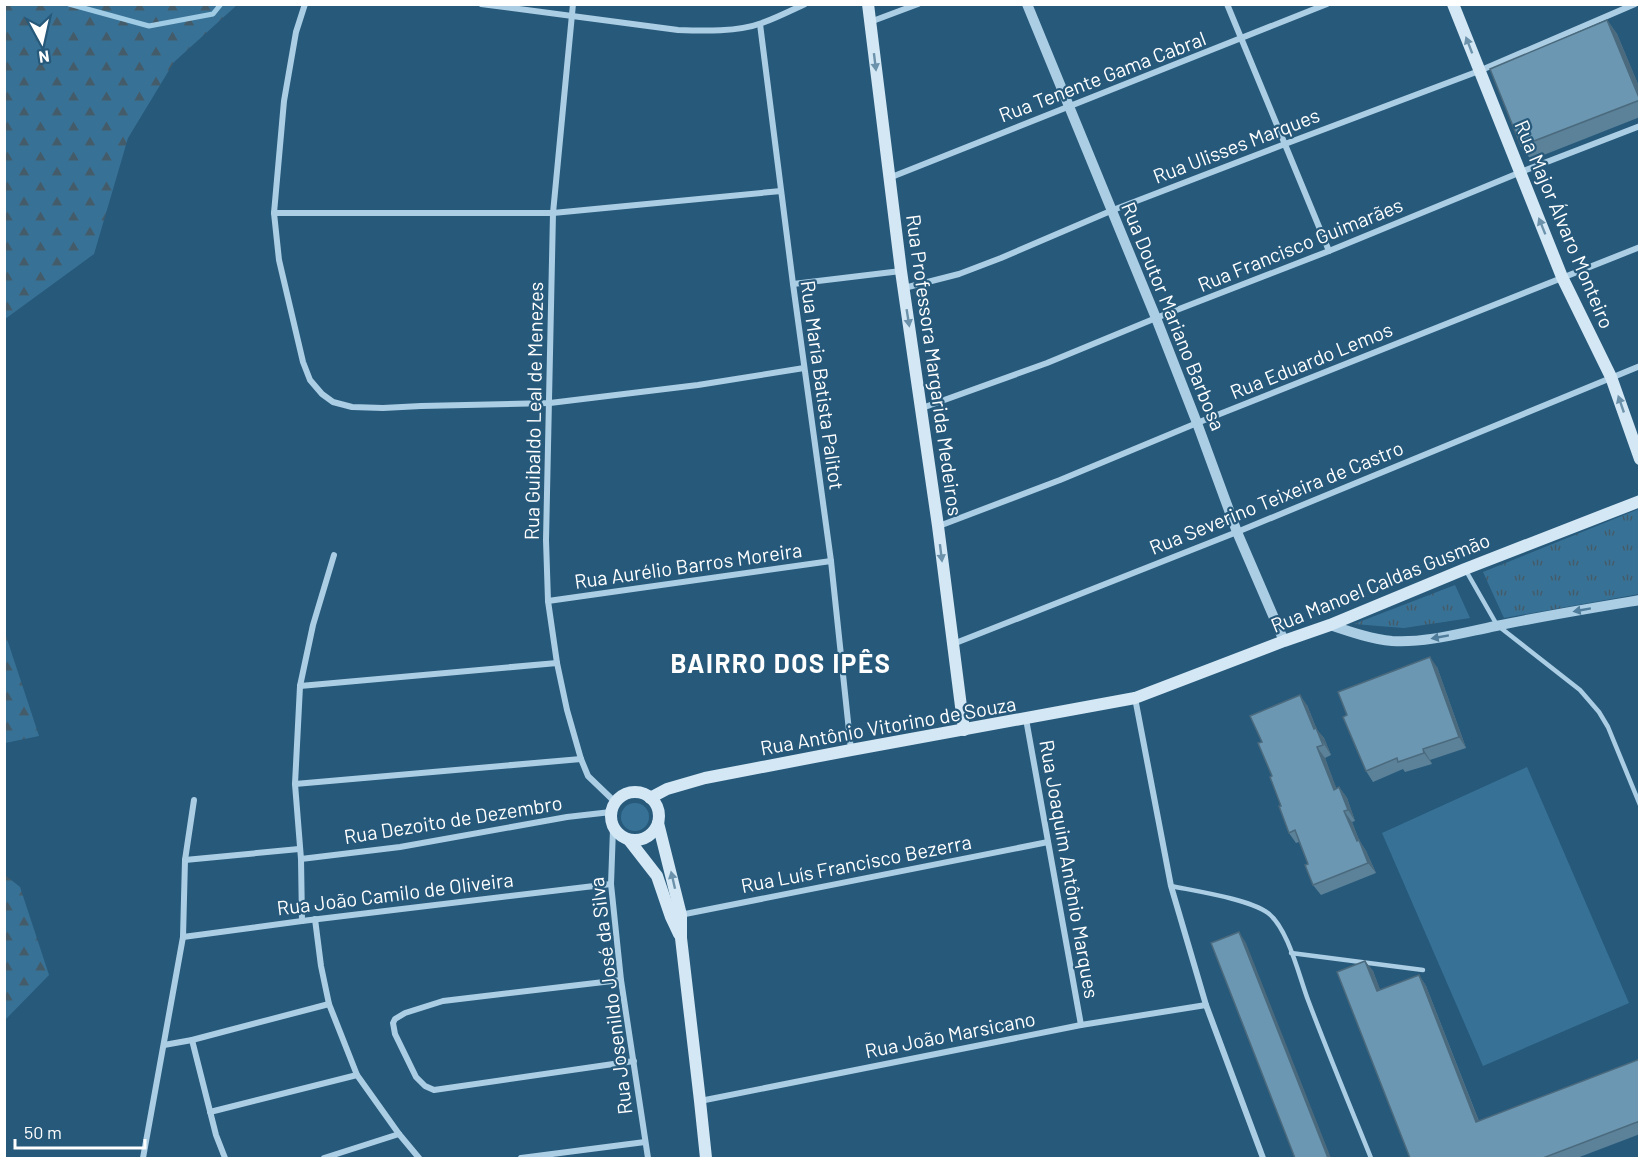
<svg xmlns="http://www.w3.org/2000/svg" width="1644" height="1163" font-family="Barlow,sans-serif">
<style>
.green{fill:#377296}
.forest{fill:url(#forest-firs)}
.park{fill:url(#park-tufts)}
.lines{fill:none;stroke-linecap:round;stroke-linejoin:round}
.stream{stroke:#9fcbe4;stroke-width:5}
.service{stroke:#abcee4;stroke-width:4.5}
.minor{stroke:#abcee4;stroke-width:6}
.tertiary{stroke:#abcee4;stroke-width:10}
.secondary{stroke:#d3e7f4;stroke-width:12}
.wall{fill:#5c8299}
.shaded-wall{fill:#4b6a7d}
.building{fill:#6b97b2;stroke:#4b6a7d;stroke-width:1.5}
.oneway{fill:#6c92ab}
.oneway2{fill:#4f7c9a}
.labels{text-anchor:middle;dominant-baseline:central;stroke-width:4.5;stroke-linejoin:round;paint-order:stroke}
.street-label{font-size:20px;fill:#fff;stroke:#27597b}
.district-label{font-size:26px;font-weight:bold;letter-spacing:1.5px;fill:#fff;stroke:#27597b}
</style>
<defs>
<pattern id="forest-firs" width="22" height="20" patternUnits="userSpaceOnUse" patternTransform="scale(1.5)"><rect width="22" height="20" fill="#377296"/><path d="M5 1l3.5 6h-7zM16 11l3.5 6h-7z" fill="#445b6a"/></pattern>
<pattern id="park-tufts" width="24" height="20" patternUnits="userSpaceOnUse" patternTransform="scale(1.5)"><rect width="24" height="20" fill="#377296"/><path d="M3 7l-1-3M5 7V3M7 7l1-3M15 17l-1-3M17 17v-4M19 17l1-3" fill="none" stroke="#445b6a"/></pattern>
</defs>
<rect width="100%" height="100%" fill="#27597b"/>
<g class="green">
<polygon points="1527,767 1629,1003 1483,1066 1382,833"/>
<circle cx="635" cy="817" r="14"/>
</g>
<g class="forest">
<polygon points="5,4 237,5 174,62 128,138 94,254 5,319"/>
<polygon points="5,633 39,736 5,743 4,743"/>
<polygon points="5,875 20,887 49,975 5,1020"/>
</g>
<g class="park">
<polygon points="1639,509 1639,594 1504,618 1483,572"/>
<polygon points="1455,585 1470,618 1404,628 1354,624"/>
</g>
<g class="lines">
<polyline class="stream" points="69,4 149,26 213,14 221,4"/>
<g class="service">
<polyline points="1465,569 1497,625 1580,690 1599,712 1608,727 1640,805"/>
<path d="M1171,886c24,5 78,13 97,27 20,15 31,63 40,87 20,53 42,106 63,158"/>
<polyline points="1291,953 1423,970"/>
</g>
<g class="minor">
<polyline points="305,4 296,32 284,101 274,213 279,260 303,362 310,380 322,394 333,402 352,407 383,408 421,406 550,403 698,385 804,368"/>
<path d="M481,4l197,26c25,1 60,2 84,-7 14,-5 28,-12 43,-19"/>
<polyline points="573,4 553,213 546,540 548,601 557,663 567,710 581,759 588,776 615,802"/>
<polyline points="1227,4 1329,251"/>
<polyline points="870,22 918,4"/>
<polyline points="760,24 793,284 831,561 851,750"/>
<polyline points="889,178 1327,4"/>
<polyline points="274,213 553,213 781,191"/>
<polyline points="793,284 901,271"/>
<polyline points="904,288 959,274 1001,258 1113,210 1285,144 1479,71 1635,4"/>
<polyline points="922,408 1047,363 1156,318 1329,251 1521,172 1640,126"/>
<polyline points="939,526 1060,480 1197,423 1640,247"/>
<polyline points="548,601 831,561"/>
<polyline points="953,644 1237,532 1640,366"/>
<polyline points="300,686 557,663"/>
<polyline points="1135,698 1171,886 1206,1005 1263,1158"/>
<polyline points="1026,719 1081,1025"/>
<polyline points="295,784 581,759"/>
<polyline points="613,829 611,884 621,980 648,1158"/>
<polyline points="301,859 400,847 567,817 611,812"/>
<polyline points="185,860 299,849"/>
<polyline points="680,915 1048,842"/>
<polyline points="315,919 321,966 329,1004 357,1075 399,1134 419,1158"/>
<polyline points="302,921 301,859 295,784 300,686 313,625 334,555"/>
<polyline points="183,937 302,921 611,884"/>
<polyline points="621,980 443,1001 405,1013 395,1019 393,1023 395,1034 416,1077 425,1086 434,1090 634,1061"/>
<polyline points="192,1040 329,1004"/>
<polyline points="164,1045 192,1040 216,1135 225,1158"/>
<polyline points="700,1101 1081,1025 1206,1005"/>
<polyline points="210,1112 357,1075"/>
<polyline points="143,1158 183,937 185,860 194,800"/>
<polyline points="324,1158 399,1134"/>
<polyline points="521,1158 645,1142"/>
</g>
<g class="tertiary">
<polyline points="1027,4 1156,318 1197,423 1237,532 1284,641"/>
<path d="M1330,625c21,7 41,14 62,16 35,2 69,-8 104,-15 47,-10 96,-18 144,-26"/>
</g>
<g class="secondary">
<polyline points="868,4 901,271 938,526 964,730"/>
<polyline points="1453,4 1562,277 1611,377 1640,459"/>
<circle cx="635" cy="816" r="24"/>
<polyline points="650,798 667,789 705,778 851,750 1135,698 1284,641 1330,625 1465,569 1640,501"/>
<polyline points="658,823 681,915 681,938 700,1101 706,1158"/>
<polyline points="629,840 657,876 671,917 679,934"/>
</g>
</g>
<g class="wall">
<polygon points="1607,20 1617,34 1640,89 1640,117 1531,160 1521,146"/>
<polygon points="1437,667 1466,748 1430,760 1432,764 1405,772 1403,769 1373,782 1366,771"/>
<polygon points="1307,705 1317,730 1324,738 1331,755 1325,758 1336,789 1339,787 1347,798 1355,821 1352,822 1359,840 1366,851 1376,873 1321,895 1313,885 1308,864 1299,842 1296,843 1289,833 1262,742"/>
<polygon points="1365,961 1373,971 1380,990 1419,975 1426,986 1479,1121 1640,1059 1640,1134 1577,1158 1410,1158"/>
</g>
<g class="shaded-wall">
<polygon points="1607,20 1617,34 1640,89 1640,98"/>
<polygon points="1430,657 1437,667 1466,748 1459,737"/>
<polygon points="1300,695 1307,705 1317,730 1324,738 1331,755 1314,729"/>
<polygon points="1317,747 1325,758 1341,800 1334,790"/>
<polygon points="1423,749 1430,760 1432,764 1424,753"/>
<polygon points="1339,787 1347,798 1355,821 1348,810"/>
<polygon points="1344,811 1352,822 1364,852 1357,841"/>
<polygon points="1359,840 1366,851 1376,873 1368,863"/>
<polygon points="1239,932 1246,943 1331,1158 1328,1158"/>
<polygon points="1365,961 1373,971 1385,1002 1377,991"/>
<polygon points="1419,975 1426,986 1483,1132 1476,1122"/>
</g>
<g class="building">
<polygon points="1607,20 1640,100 1521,146 1490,69"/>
<polygon points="1430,657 1459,737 1423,749 1424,753 1398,762 1397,758 1366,771 1343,717 1347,715 1338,692"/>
<polygon points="1300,695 1314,729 1316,728 1323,745 1317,747 1334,790 1339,787 1348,810 1344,811 1357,841 1359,840 1368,863 1313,885 1305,865 1308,864 1295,830 1289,833 1279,806 1281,806 1270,777 1272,776 1258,743 1262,742 1250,716"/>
<polygon points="1239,932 1328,1158 1295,1158 1211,943"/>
<polygon points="1365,961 1377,991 1419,975 1476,1122 1640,1059 1640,1121 1543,1158 1410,1158 1337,972"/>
</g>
<defs><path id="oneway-solid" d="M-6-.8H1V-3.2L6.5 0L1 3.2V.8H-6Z" transform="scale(1.5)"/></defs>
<g class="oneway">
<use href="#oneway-solid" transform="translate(1469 45) rotate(-111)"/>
<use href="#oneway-solid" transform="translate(875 62) rotate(83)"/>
<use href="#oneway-solid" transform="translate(1542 226) rotate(-112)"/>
<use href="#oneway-solid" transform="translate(908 318) rotate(81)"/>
<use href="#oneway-solid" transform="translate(1621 404) rotate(-109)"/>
<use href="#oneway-solid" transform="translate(941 553) rotate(83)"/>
<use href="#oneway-solid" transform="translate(673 880) rotate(-103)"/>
</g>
<g class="oneway2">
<use href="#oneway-solid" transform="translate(1582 610) rotate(170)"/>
<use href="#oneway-solid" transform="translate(1440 637) rotate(170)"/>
</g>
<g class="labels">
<g class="street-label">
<text transform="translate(1102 76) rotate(-21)">Rua Tenente Gama Cabral</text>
<text transform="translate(1236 145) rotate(-21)">Rua Ulisses Marques</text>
<text transform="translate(1565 224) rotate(67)">Rua Major Álvaro Monteiro</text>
<text transform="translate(1300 244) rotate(-22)">Rua Francisco Guimarães</text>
<text transform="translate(1174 316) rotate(68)">Rua Doutor Mariano Barbosa</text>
<text transform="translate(1311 360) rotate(-22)">Rua Eduardo Lemos</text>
<text transform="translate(935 365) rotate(82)">Rua Professora Margarida Medeiros</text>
<text transform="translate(823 385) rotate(82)">Rua Maria Batista Palitot</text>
<text transform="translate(533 411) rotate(-89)">Rua Guibaldo Leal de Menezes</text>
<text transform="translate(1276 497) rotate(-22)">Rua Severino Teixeira de Castro</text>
<text transform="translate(688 565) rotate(-8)">Rua Aurélio Barros Moreira</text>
<text transform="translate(1380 582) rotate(-22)">Rua Manoel Caldas Gusmão</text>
<text transform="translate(888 725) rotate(-10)">Rua Antônio Vitorino de Souza</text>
<text transform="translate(453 819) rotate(-9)">Rua Dezoito de Dezembro</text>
<text transform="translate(856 863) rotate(-11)">Rua Luís Francisco Bezerra</text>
<text transform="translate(1070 869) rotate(80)">Rua Joaquim Antônio Marques</text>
<text transform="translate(395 893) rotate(-7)">Rua João Camilo de Oliveira</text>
<text transform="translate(610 996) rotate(-97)">Rua Josenildo José da Silva</text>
<text transform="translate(950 1034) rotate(-11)">Rua João Marsicano</text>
</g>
<g class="district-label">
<text x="781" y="662">BAIRRO DOS IPÊS</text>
</g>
</g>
<rect width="1644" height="1163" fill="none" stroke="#ffffff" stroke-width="12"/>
<g transform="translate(42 42) rotate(172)" stroke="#27597b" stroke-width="4.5" paint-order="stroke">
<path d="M0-4.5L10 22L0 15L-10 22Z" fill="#ffffff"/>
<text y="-9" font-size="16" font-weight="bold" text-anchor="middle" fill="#ffffff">N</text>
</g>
<path d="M15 1139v9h130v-9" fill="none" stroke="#ffffff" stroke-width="3"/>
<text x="24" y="1139" font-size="18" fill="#ffffff" stroke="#27597b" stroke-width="4.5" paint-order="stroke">50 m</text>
</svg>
